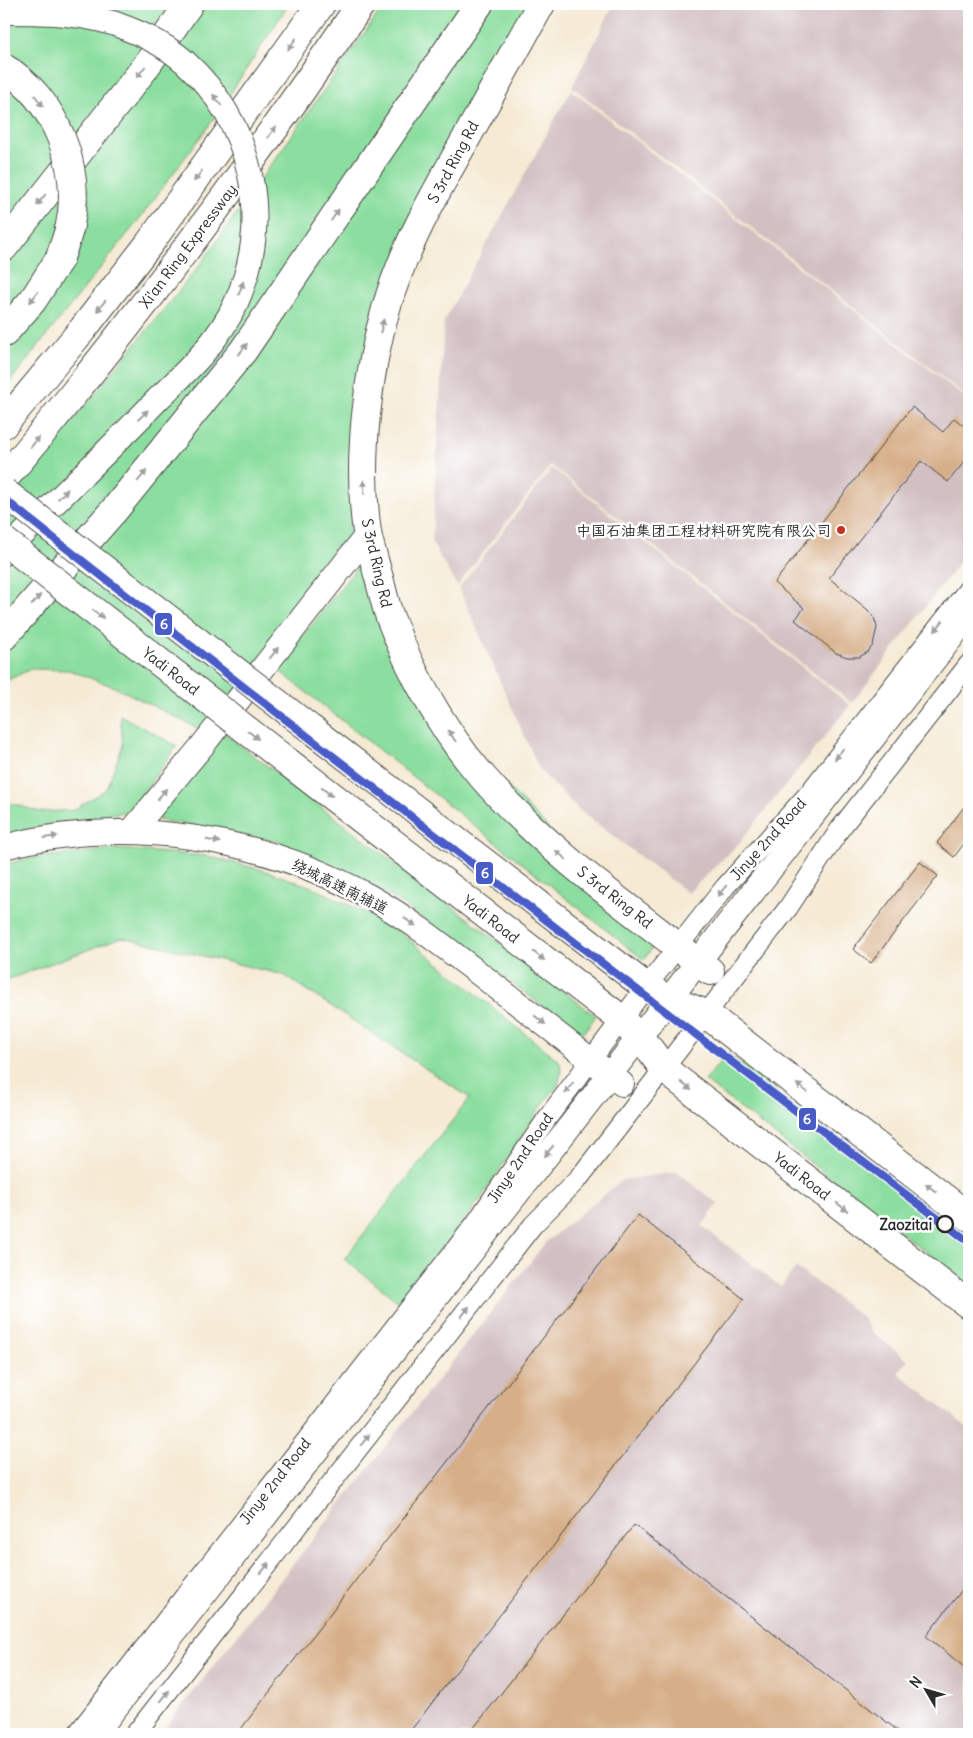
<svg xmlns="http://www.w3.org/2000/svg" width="973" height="1738" font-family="Delius,'LXGW WenKai TC',sans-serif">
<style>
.industrial{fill:#d2bfc1}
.green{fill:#8bde9f;stroke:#5b8465}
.building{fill:#d6ae87}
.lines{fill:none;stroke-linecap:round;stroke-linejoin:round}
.minor-casing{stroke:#494844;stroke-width:21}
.major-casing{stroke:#494844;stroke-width:26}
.highway-casing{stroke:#494844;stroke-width:30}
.minor{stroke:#fff;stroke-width:19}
.major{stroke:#fff;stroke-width:24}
.highway{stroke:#fff;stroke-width:28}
.major-bridge-casing{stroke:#494844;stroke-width:26;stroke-linecap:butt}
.highway-bridge-casing{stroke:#494844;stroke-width:30;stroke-linecap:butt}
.major-bridge{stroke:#fff;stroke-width:24}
.highway-bridge{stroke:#fff;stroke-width:28}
.metro-1-casing{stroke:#fff;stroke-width:11}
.metro-1{stroke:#485cc7;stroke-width:8}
.oneway{fill:#a0a0a0}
.poi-dot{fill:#c8321e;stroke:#fff;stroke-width:2}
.stop-dot{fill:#fff;stroke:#2b2b2b;stroke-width:2.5}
.labels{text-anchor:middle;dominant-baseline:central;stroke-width:5;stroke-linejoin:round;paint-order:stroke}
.street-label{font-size:15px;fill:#2b2b2b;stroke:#fff}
.poi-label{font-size:15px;fill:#2b2b2b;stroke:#fff;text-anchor:end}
.stop-label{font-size:15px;font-weight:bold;fill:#2b2b2b;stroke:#fff;text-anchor:end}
.line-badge{stroke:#fff;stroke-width:2}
.badge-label{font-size:14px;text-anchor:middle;font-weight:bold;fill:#fff}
</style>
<rect width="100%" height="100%" fill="#fff"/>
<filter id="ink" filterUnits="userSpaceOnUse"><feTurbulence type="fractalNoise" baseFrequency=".02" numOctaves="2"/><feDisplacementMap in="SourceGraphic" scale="10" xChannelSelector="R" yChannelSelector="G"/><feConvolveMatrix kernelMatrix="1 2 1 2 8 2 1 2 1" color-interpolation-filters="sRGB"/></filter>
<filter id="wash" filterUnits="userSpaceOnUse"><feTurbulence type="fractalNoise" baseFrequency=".0096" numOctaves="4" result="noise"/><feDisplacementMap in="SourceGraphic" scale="20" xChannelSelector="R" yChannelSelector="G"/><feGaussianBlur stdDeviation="1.12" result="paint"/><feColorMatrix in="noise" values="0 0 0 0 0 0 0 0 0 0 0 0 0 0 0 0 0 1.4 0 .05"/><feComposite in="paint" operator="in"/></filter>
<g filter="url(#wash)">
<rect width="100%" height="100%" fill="#f5ead4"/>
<g class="industrial">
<polygon points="614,4 969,4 969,398 572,87"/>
<polygon points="571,90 969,400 969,550 852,703 551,465 457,586 432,543 444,321"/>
<polygon points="552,468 850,705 739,843 688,893 579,810 539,769 459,588"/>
<polygon points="677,1172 718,1204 702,1226 781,1287 796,1267 863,1318 871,1332 908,1360 898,1373 969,1429 969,1734 160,1734 546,1242 622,1180"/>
</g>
<g class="green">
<polygon points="11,4 179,4 4,235 4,27"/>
<polygon points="204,4 289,4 213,120 137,222 4,389 4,266 180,40"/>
<polygon points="385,4 528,4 399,245 360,532 205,732 117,688 69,670 31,669 4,682 4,505 200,265"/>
<polygon points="364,558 411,686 657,941 644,960 277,669"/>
<polygon points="120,715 177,746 130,811 52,824 4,836 4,800 6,802 41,812 74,810 106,789 123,745"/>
<polygon points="224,733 596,1016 581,1036 464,946 388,895 318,859 276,841 158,820 160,815"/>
<polygon points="115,849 206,856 263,870 312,887 391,925 560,1062 561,1073 558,1085 540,1108 479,1201 401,1304 344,1259 470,1098 284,975 122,937 4,981 4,865 24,859"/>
<polygon points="727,1053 854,1152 912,1193 969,1237 969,1285 705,1081"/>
</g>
<g id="blocks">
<g class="building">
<polygon points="912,407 943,432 954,418 969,430 969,456 948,482 921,461 829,578 868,610 874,618 877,627 873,645 868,652 859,657 847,657 836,653 795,620 804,608 774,583"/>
<polygon points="969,800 969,837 954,857 937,843"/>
<polygon points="920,862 938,876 871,963 853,949"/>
<polygon points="638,1215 744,1299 408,1734 237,1734"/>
<polygon points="634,1525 902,1734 469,1734"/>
<polygon points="969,1581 969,1671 926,1636"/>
</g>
</g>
</g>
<g filter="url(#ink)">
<use href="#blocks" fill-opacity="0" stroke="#494844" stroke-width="1"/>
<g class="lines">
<defs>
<g id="minor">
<polyline points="77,1734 475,1224 548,1117 646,987 725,887 809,793 969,588"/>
<polyline points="135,1734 533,1225 579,1178 617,1129 788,908 840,829 969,664"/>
</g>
<g id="major">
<polyline points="4,553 84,474"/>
<polyline points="131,832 202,746 368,534"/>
<path d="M4,847c122,-32 255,-11 366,50 43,24 81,55 120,85 44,34 88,68 132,102"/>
<polyline points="95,1734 969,615"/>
</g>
<g id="highway">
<path d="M541,4c-26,47 -52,93 -78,140 -29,51 -59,104 -76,161 -20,67 -30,157 -20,227 2,13 7,26 10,39 5,16 8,34 14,49 20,53 52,111 89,154 66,77 150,135 230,197"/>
<polyline points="4,247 144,69 189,4"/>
<polyline points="4,333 33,300 60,258"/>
<polyline points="4,424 83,329 149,244 321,4"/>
<path d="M4,479c34,-40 65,-80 98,-121 91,-115 177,-233 259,-354"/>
<polyline points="4,636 116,508 243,351 479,4"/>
<polyline points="312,730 646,987 670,1000 706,1014 969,1217"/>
<polyline points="289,763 621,1019 650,1050 664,1069 969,1305"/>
</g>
</defs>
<use href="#minor" class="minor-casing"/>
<use href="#major" class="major-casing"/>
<use href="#highway" class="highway-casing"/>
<use href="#minor" class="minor"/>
<use href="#major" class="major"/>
<use href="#highway" class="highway"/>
<defs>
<path id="major-bridge" d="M4,12c40,0 84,0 122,16 21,8 42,19 59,34 68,62 88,157 51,241 -17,38 -48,67 -78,96 -24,25 -49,50 -74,75"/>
<g id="highway-bridge">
<path d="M4,68c51,30 78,100 66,157 -2,11 -7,22 -10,33"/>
<polyline points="4,492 312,730"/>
<polyline points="4,541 289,763"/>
</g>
</defs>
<use href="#major-bridge" class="major-bridge-casing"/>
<use href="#highway-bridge" class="highway-bridge-casing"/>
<use href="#major-bridge" class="major-bridge"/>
<use href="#highway-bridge" class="highway-bridge"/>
<defs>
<path id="metro-1" d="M4,499c319,252 641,498 965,743"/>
</defs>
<use href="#metro-1" class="metro-1-casing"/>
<use href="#metro-1" class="metro-1"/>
</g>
<defs><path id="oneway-solid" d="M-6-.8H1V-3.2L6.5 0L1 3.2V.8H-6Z" transform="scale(1.25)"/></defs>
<g class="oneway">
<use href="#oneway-solid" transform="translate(292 44) rotate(125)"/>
<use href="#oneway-solid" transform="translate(141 72) rotate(127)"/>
<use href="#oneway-solid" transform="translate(217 100) rotate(-127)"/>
<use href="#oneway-solid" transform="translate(39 101) rotate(53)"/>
<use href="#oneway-solid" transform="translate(272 132) rotate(-54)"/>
<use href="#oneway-solid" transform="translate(198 176) rotate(126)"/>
<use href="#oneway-solid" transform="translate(41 200) rotate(128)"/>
<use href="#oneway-solid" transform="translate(335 215) rotate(-56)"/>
<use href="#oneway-solid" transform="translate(241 288) rotate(-70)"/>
<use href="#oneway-solid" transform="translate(34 297) rotate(127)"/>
<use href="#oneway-solid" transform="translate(101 306) rotate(128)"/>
<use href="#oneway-solid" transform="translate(382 326) rotate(-76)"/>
<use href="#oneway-solid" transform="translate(243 349) rotate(-54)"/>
<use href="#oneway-solid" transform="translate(143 415) rotate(-45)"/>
<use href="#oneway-solid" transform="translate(35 442) rotate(-51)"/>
<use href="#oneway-solid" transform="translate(142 476) rotate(-51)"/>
<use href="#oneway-solid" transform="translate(364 487) rotate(-92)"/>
<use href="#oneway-solid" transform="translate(63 494) rotate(-45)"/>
<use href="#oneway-solid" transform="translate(36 600) rotate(-49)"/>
<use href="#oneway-solid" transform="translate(98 614) rotate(38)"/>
<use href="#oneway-solid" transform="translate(939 626) rotate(128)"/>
<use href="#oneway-solid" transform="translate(274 653) rotate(-52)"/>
<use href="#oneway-solid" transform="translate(253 735) rotate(38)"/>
<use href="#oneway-solid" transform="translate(452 736) rotate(-123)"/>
<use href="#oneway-solid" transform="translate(839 754) rotate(128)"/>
<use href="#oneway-solid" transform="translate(327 792) rotate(38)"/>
<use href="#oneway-solid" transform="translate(162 794) rotate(-50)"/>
<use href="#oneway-solid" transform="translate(51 837) rotate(-8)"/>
<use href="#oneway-solid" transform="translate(213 841) rotate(11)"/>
<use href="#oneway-solid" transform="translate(561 855) rotate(-140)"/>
<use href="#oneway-solid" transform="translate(722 891) rotate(129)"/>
<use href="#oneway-solid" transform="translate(410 922) rotate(34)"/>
<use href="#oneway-solid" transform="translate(539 956) rotate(38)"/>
<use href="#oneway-solid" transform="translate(540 1020) rotate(38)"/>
<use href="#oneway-solid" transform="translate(686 1086) rotate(38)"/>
<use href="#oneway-solid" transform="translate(569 1088) rotate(127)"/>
<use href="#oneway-solid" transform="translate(802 1088) rotate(-142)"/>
<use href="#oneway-solid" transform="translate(549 1151) rotate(128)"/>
<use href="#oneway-solid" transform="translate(931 1188) rotate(-142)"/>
<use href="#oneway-solid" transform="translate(842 1207) rotate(38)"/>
<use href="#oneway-solid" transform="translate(465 1312) rotate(-52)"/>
<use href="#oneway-solid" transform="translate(365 1440) rotate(-52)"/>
<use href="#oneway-solid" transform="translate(265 1568) rotate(-52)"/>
<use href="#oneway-solid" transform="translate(165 1696) rotate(-52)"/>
</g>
</g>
<circle class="poi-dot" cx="841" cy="530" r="5"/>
<circle class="stop-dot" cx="945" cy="1224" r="8"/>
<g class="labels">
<g class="street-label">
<text transform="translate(453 162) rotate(-62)">S 3rd Ring Rd</text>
<text transform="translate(188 246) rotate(-53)">Xi'an Ring Expressway</text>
<text transform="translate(377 563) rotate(77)">S 3rd Ring Rd</text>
<text transform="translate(171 671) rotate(38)">Yadi Road</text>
<text transform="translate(768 839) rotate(-48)">Jinye 2nd Road</text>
<text transform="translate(340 886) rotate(26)">绕城高速南辅道</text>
<text transform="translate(615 897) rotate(38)">S 3rd Ring Rd</text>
<text transform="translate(491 919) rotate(38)">Yadi Road</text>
<text transform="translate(520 1158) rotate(-56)">Jinye 2nd Road</text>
<text transform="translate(802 1176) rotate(38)">Yadi Road</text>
<text transform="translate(275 1481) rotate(-52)">Jinye 2nd Road</text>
</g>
<g class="poi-label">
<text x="831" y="530">中国石油集团工程材料研究院有限公司</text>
</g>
<g class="stop-label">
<text x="932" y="1224">Zaozitai</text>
</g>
</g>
<g class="line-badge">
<rect x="154" y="612" width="19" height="24" rx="5" fill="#485cc7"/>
<rect x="475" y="861" width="19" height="24" rx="5" fill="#485cc7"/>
<rect x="798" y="1107" width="19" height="24" rx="5" fill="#485cc7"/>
</g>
<g class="badge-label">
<text x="164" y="629">6</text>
<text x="485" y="878">6</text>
<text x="807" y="1124">6</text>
</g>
<rect width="973" height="1738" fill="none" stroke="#fff" stroke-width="20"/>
<g transform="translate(926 1690) rotate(308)" stroke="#ffffff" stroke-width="4" paint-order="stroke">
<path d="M0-4L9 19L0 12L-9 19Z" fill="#2b2b2b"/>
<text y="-8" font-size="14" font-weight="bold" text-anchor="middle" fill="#2b2b2b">N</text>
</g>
</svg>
